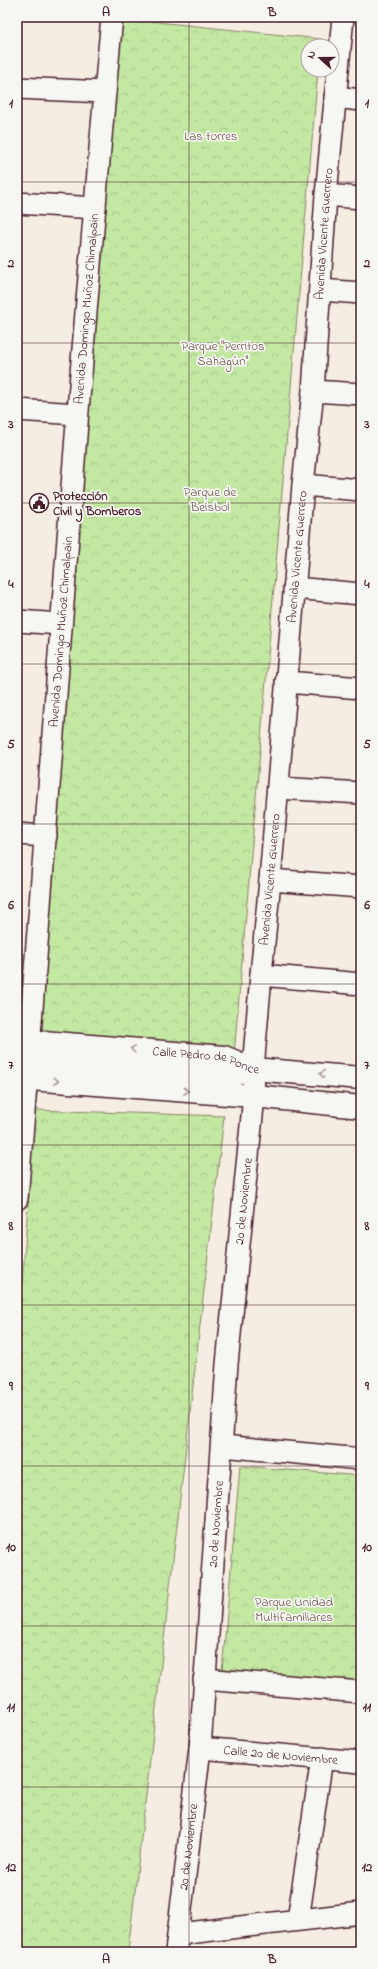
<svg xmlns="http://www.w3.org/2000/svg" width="378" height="1969" font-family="'Indie Flower',sans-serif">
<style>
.forest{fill:url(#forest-crowns);stroke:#868466}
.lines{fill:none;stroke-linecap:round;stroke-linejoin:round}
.street-casing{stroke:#4a1f2b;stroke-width:24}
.secondary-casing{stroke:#4a1f2b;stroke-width:25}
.street{stroke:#f6f6f2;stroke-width:21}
.secondary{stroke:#f6f6f2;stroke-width:22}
.oneway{stroke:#a99598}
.grid{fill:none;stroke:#4a1f2b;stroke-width:1;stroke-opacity:0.55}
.labels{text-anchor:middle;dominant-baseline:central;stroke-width:3.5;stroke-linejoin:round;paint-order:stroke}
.park-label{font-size:13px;fill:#685149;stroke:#f6f6f2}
.street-label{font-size:13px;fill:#4a1f2b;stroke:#f6f6f2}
.poi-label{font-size:13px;font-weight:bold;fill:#4a1f2b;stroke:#f6f6f2;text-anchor:start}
.neatline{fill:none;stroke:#4a1f2b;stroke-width:1.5}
.grid-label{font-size:13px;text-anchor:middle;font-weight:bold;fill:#4a1f2b}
</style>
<defs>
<pattern id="forest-crowns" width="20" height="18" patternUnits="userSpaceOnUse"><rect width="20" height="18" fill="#c3e8a2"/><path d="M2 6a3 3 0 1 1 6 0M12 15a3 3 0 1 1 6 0" fill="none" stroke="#a9c78c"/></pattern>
</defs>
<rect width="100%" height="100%" fill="#f5ede2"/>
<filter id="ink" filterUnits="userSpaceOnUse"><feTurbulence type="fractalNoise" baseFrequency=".025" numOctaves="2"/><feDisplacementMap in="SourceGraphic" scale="8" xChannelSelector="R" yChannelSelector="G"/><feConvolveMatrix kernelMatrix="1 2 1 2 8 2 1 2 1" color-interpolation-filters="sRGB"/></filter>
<g filter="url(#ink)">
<g class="forest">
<polygon points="119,18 321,39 320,46 308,46 308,70 318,70 234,1055 33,1036"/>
<polygon points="35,1110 224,1116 128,1952 17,1952 17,1354"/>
<polygon points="240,1466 361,1476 361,1683 222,1671"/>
</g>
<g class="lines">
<defs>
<g id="street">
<polyline points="17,88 105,92"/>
<polyline points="335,97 361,100"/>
<polyline points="326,195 361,198"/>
<polyline points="17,203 95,208"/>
<polyline points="320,290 361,293"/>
<polyline points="313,391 361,394"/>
<polyline points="17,410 77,414"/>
<polyline points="303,485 361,490"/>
<polyline points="294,588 361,594"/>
<polyline points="17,621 61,624"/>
<polyline points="286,682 361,688"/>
<polyline points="278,788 361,793"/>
<polyline points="17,834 46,836"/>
<polyline points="270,880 361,887"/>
<polyline points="261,975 361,984"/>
<path id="s1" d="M17,1199c32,-394 58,-789 95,-1182"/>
<polyline points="222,1446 361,1459"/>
<polyline points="204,1679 361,1692"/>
<path id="s2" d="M200,1748l161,14"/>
<polyline points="298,1920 322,1758"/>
<polyline points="179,1934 361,1913"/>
<path id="s3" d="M176,1952l24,-204 27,-384 27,-268 -1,-27 8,-94 9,-95 33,-395 10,-94 13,-196 17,-178"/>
</g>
<g id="secondary">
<polyline points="17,1050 28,1051 41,1060 226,1076 253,1069"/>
<path id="s4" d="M28,1051l15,-9 181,15 29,12 108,9"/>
<polyline points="17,1078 254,1096 361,1107"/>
</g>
</defs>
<use href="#street" class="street-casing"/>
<use href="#secondary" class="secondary-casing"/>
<use href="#street" class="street"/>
<use href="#secondary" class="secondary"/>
</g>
<defs><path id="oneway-chevron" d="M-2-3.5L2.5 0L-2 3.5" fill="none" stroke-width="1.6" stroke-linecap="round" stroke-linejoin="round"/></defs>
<g class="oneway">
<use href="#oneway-chevron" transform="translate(133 1049) rotate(-175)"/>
<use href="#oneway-chevron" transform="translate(322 1074) rotate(-175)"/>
<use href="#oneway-chevron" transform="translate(56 1081) rotate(4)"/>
<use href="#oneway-chevron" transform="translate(186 1091) rotate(4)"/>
</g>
</g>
<path class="grid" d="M189,17v1935M17,182h344M17,343h344M17,503h344M17,664h344M17,824h344M17,984h344M17,1145h344M17,1305h344M17,1466h344M17,1626h344M17,1787h344"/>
<defs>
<symbol id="civic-ring" viewBox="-11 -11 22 22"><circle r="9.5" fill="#f6f6f2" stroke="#4a1f2b" stroke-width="1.5"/><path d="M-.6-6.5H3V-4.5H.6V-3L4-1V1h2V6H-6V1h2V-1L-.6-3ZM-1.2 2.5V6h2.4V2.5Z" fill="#4a1f2b"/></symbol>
</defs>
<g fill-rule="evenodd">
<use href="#civic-ring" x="28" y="492" width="22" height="22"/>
</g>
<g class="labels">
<g class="park-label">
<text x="211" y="136">Las torres</text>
<text x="223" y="346">Parque "Perritos<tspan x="223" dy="15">Sahagún"</tspan></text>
<text x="210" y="492">Parque de<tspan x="210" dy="15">Beisbol</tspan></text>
<text x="294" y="1602">Parque Unidad<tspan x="294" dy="15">Multifamiliares</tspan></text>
</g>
<g class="street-label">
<text stroke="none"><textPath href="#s3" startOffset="1725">Avenida Vicente Guerrero</textPath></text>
<text stroke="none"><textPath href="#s1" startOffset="893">Avenida Domingo Muñoz Chimalpain</textPath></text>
<text stroke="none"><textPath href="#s3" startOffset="1401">Avenida Vicente Guerrero</textPath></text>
<text stroke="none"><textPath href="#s1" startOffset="569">Avenida Domingo Muñoz Chimalpain</textPath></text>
<text stroke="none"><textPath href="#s3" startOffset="1077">Avenida Vicente Guerrero</textPath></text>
<text stroke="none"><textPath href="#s4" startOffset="182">Calle Pedro de Ponce</textPath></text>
<text stroke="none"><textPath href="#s3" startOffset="754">20 de Noviembre</textPath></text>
<text stroke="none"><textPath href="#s3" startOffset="430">20 de Noviembre</textPath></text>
<text stroke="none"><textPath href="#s2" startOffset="81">Calle 20 de Noviembre</textPath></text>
<text stroke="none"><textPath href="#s3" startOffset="106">20 de Noviembre</textPath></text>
</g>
<g class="poi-label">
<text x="53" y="496">Protección<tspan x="53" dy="15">Civil y Bomberos</tspan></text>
</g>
</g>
<rect width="378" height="1969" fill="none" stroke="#f6f6f2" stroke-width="44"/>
<g transform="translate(320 58) rotate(291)"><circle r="19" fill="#f6f6f2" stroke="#b1a0a2"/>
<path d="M0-3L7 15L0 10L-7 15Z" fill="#4a1f2b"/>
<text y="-6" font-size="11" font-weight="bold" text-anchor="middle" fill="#4a1f2b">N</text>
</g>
<rect x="22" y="22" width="334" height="1925" class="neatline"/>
<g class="grid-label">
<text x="106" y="16">A</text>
<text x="272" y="16">B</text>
<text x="11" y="107">1</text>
<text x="367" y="107">1</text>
<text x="11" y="267">2</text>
<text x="367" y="267">2</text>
<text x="11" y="428">3</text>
<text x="367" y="428">3</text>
<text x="11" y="588">4</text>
<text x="367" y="588">4</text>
<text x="11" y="748">5</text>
<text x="367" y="748">5</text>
<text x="11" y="909">6</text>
<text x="367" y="909">6</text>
<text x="11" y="1069">7</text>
<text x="367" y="1069">7</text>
<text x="11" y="1230">8</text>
<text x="367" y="1230">8</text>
<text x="11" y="1390">9</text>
<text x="367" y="1390">9</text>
<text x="11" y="1551">10</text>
<text x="367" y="1551">10</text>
<text x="11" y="1711">11</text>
<text x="367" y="1711">11</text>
<text x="11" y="1871">12</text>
<text x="367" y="1871">12</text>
<text x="106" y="1963">A</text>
<text x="272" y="1963">B</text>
</g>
</svg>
